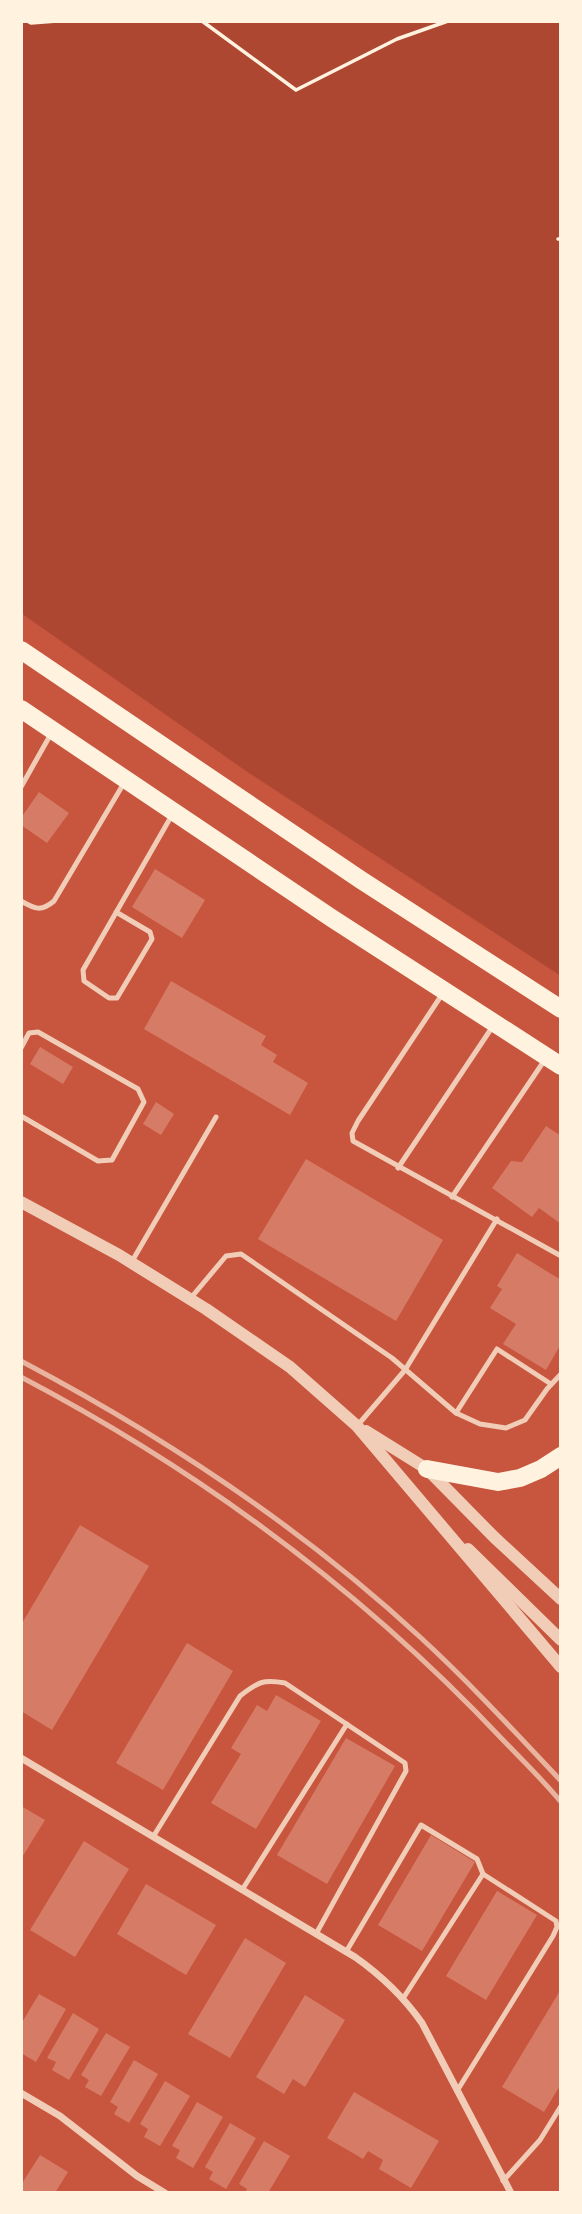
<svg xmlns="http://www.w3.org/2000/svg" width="582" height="2214" font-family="Montserrat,sans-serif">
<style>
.green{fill:#ae4732}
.building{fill:#d67c66}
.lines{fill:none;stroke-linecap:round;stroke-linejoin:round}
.path{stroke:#fff3e0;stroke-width:3.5}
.service{stroke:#f1ccb7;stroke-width:5}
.minor{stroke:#f1ccb7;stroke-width:7}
.tertiary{stroke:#f1ccb7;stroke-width:12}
.primary{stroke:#fff3e0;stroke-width:18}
.rail{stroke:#e9b49f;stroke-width:5}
</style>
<rect width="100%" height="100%" fill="#c8553d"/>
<polygon class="green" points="21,21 561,21 561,976 246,771 21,613"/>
<g class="building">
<polygon points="39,792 69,813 47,843 21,825 21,818"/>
<polygon points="155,869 205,900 182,938 132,907"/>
<polygon points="171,981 266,1036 261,1045 277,1055 273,1062 308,1083 290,1115 144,1029"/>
<polygon points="40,1047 73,1067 63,1084 30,1064"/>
<polygon points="156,1102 174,1114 161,1135 143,1124"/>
<polygon points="546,1126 561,1136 561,1224 539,1208 532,1217 492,1188 511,1161 522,1162"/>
<polygon points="306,1159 443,1240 396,1321 258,1239"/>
<polygon points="517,1253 561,1280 561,1344 546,1370 503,1344 516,1324 490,1308 502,1289 497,1286"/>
<polygon points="80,1525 149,1566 52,1730 21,1711 21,1625"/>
<polygon points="187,1643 233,1671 163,1790 116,1763"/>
<polygon points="276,1695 321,1721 256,1829 211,1803 241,1754 231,1748 257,1705 267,1711"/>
<polygon points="346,1738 395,1766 327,1884 277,1855"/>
<polygon points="21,1806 45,1820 21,1859"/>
<polygon points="431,1835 475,1862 422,1951 378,1925"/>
<polygon points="84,1841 129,1869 75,1957 30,1930"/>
<polygon points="146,1884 216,1925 186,1975 117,1934"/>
<polygon points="497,1891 537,1915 486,2000 446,1976"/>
<polygon points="245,1938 286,1963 230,2058 188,2034"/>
<polygon points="561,1989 561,2084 544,2112 502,2087"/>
<polygon points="39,1994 66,2009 36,2062 21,2053 21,2024"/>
<polygon points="305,1995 345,2020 305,2087 293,2079 284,2094 256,2077"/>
<polygon points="73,2013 99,2029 69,2080 52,2070 56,2062 47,2058"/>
<polygon points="106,2033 130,2047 101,2096 85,2087 89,2080 81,2075"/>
<polygon points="134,2060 158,2074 129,2123 114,2114 118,2107 110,2102"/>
<polygon points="165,2081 190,2096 160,2146 144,2137 148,2129 140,2124"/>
<polygon points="354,2092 439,2141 411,2188 379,2169 383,2160 368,2151 363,2159 327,2138"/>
<polygon points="197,2102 223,2117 193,2168 176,2158 180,2150 172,2146"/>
<polygon points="230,2123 256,2138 226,2189 209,2179 213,2172 205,2167"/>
<polygon points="264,2141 290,2156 268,2193 245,2193 247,2189 239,2184"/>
<polygon points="40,2155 68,2172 55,2193 21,2193 21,2185"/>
</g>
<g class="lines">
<g class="path">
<polyline points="27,21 31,23 57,21"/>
<polyline points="202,21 296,90 397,39 448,21"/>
<polyline points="558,239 561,239"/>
</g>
<g class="service">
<polyline points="21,787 52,732"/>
<path d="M21,901c14,8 20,11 33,0l70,-118"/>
<polyline points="116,912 150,932 152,939 117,998 109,998 84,981 83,970 172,815"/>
<polyline points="443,993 358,1121 352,1133 353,1141 561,1256"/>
<polyline points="21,1048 29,1033 38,1032 138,1089 144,1102 112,1160 98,1161 21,1116"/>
<polyline points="398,1168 493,1026"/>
<polyline points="452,1197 546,1058"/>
<polyline points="131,1263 216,1117"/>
<polyline points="190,1299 226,1256 241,1254 392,1358 456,1413 480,1424 506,1428 525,1420 547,1389 561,1374"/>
<polyline points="456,1413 497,1349 551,1384"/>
<polyline points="357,1426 405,1370 497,1219"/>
<path d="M153,1837l87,-141c18,-14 23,-17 45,-13l120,80 1,8 -90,163"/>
<polyline points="242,1890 347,1724"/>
<polyline points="346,1952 421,1825 477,1859 483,1874 556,1921 557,1927 553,1936 457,2091"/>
<polyline points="404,1997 483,1874"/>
<polyline points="503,2181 540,2140 561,2106"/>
</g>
<g class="minor">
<path d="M21,1758l334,199c27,19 48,39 67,66l89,170"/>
<polyline points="21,2093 60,2116 137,2176 165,2193"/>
</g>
<g class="tertiary">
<polyline points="21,1202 119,1255 206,1309 290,1367 357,1426 561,1667"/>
<polyline points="366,1431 427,1469 494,1537 561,1599"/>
<polyline points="468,1549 561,1640"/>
</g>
<g class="primary">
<polyline points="21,650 361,880 561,1009"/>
<polyline points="21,709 333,919 561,1066"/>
<polyline points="427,1469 498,1482 520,1478 541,1469 561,1456"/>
</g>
<g class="rail">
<path d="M21,1361c144,76 280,166 399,276 50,46 95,95 141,144"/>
<path d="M21,1377c181,95 342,214 482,363 19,20 40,40 58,62"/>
</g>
</g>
<rect width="582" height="2214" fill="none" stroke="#fff3e0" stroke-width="46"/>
</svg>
